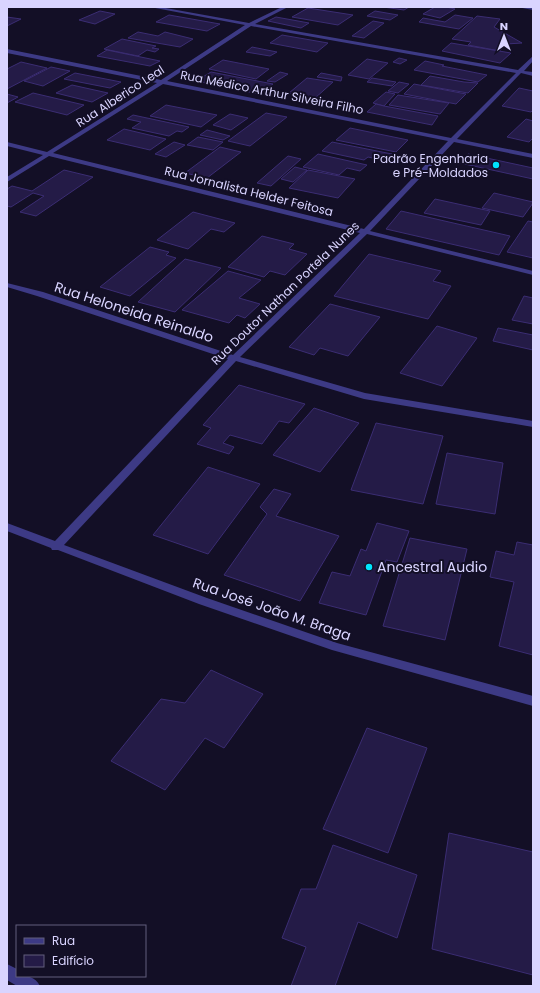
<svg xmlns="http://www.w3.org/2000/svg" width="540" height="993" font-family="Poppins,sans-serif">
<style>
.building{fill:#241b47;stroke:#3b2d73}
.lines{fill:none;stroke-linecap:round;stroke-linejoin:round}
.minor{fill:#3d3a85;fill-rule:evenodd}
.poi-dot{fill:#00e5ff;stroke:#130f26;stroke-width:1.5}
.labels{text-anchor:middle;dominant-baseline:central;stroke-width:4;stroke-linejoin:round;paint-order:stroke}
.far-street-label{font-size:12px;fill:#d9d4ff;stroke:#130f26}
.far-poi-label{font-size:12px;fill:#d9d4ff;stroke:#130f26;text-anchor:end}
.street-label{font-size:14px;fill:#d9d4ff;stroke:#130f26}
.poi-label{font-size:14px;fill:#d9d4ff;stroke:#130f26;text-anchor:start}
</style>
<rect width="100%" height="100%" fill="#130f26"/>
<g class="building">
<polygon points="383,7 409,7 404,10"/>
<polygon points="435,7 446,7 455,9 440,18 423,14"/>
<polygon points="308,8 353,15 338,25 292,17"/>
<polygon points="100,11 115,14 95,24 79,20"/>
<polygon points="375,11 398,15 390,20 367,16"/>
<polygon points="169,15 220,24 207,31 156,22"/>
<polygon points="455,15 473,18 459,29 419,22 423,18 445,22"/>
<polygon points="477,16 500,19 494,27 522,43 506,44 500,51 468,45 471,42 452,39"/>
<polygon points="7,17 21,19 7,26"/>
<polygon points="276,17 309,23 301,28 268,21"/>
<polygon points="373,21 384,23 364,38 352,36"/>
<polygon points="138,32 158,36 165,32 193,39 180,47 128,38"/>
<polygon points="282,35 328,43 317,52 270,43"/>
<polygon points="122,39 156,46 152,48 159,49 155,52 147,50 138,56 104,49"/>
<polygon points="451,43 511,53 500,63 442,51"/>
<polygon points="252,47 277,52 270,56 246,52"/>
<polygon points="107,50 160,61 150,66 97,56"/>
<polygon points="399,58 407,60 400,64 393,62"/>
<polygon points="367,59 388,63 369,79 348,75"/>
<polygon points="223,60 269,69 256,79 209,69"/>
<polygon points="425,61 444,65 442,66 487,75 478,82 414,70"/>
<polygon points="21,62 47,68 7,89 7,69"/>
<polygon points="51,67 70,71 43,86 24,81"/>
<polygon points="211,72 273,84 259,94 196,81"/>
<polygon points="280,72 288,74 275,82 267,81"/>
<polygon points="75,73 121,82 110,88 64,79"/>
<polygon points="321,73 342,77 341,81 317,77"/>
<polygon points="430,76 464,82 478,83 468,93 421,85"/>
<polygon points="307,78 333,82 314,99 289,93"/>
<polygon points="372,78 396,82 392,86 367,82"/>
<polygon points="399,82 409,84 398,93 388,91"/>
<polygon points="414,84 466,94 456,104 404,94"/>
<polygon points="72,85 108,93 92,102 56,93"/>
<polygon points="519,88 533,91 533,110 531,112 502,106"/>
<polygon points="386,92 395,94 384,106 373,103"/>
<polygon points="33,93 84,105 67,115 15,102"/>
<polygon points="7,94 18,97 7,103"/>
<polygon points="398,95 449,103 440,114 389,105"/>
<polygon points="376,104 384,106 438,116 432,125 367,112"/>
<polygon points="166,105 217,115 201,127 150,116"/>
<polygon points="266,113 287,117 250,146 228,141"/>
<polygon points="230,114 248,118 231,130 213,125"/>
<polygon points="133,115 189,127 182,132 177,131 169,136 132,128 141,122 127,119"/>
<polygon points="526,119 533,121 533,138 529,142 507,137"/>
<polygon points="350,128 408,140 396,152 336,140"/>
<polygon points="124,129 166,139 150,150 107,140"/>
<polygon points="207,130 230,136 223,140 200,135"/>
<polygon points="198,137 223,142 213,150 187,145"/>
<polygon points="174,142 185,145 166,157 155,154"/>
<polygon points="332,142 392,154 386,161 368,157 364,160 322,151"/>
<polygon points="220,147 241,152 207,178 185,173"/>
<polygon points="318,154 367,165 360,171 347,168 339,175 303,167"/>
<polygon points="468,154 533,168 533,179 460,163"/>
<polygon points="288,156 301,159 271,186 257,183"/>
<polygon points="295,167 307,170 293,182 281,179"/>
<polygon points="64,170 93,177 36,216 20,212 44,196 33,193 11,207 7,206 7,189 12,186 32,191"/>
<polygon points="308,170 355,179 338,198 289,188"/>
<polygon points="494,193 533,202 533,203 523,217 482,208"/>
<polygon points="435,199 490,211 481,225 424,213"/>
<polygon points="401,211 510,236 499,255 386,229"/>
<polygon points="193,212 235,223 224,232 211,229 188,249 157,240"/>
<polygon points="528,221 533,222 533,258 507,252"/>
<polygon points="262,236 294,244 289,249 307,254 285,275 270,271 264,277 228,267"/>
<polygon points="150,247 169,252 166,255 176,258 130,296 100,287"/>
<polygon points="369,254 441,271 433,281 451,286 428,319 334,296"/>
<polygon points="185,259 221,268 175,312 138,302"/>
<polygon points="228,271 261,280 239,298 260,304 245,318 237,315 229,323 182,310"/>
<polygon points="524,296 533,298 533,324 512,320"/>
<polygon points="330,304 380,317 348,356 320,348 314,355 289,347"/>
<polygon points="437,326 477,338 442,386 400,373"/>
<polygon points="498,328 533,335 533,350 493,341"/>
<polygon points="239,385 305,404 289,423 279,421 262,444 230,435 223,443 234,447 229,454 197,444 211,428 203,425"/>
<polygon points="314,408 359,423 320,472 273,455"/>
<polygon points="376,423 443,436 423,504 351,490"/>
<polygon points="447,453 503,463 495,514 436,504"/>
<polygon points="208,467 260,484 208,554 153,535"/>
<polygon points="274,489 291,494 276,516 339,536 300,601 224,575 267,514 260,507"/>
<polygon points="377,523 409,531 397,562 386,560 366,615 319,603 332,572 350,576 361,549 366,551"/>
<polygon points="410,538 467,549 445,640 383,626"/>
<polygon points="517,542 533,545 533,655 499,646 514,582 490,577 496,551 514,555"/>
<polygon points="211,670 263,694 224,748 205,738 165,790 111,761 161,699 185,703"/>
<polygon points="367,728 427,748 388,853 323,829"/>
<polygon points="449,833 533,852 533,975 432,949"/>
<polygon points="333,845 417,875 397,938 358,922 335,986 291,986 306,947 282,938 301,889 316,889"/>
</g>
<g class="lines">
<g class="minor">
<path d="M150,7h10l89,16 33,-16h6l-33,17 263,46 15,-14v5l-9,10 9,1v4l-12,-3 -64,66 76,15v4l-79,-16 -84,89 163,40v4l-166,-41 -127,123 125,36 168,28v6l-169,-28 -128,-38 -172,184 143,53 130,45 196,53v10l-201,-56 -133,-46 -141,-54h-6l-1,-2 -44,-17v-8l48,18 173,-182 -191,-63 -30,-9v-4l36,9 190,63 127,-122 -311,-77 -42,26v-5l36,-22 -36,-9v-4l40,10 110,-69 -150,-30v-4l154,31 84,-55zM251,26l265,47 -65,65 -284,-57zM163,84l285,57 -84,88 -311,-76z"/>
<polygon points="517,7 533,8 533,10"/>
<path d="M7,964l10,5v7c10,0 18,0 23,10h-23l-10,-6z"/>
</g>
</g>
<g class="poi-dot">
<circle cx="496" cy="165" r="4"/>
<circle cx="369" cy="567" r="4"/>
</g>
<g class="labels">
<g class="far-street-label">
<text transform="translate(272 92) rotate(11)">Rua Médico Arthur Silveira Filho</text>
<text transform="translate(120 96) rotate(-33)">Rua Alberico Leal</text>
<text transform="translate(249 191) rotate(14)">Rua Jornalista Helder Feitosa</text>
<text transform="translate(285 293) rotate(-44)">Rua Doutor Nathan Portela Nunes</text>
</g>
<g class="far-poi-label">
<text x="488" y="158">Padrão Engenharia<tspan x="488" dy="14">e Pré-Moldados</tspan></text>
</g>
<g class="street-label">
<text transform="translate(134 312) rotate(18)">Rua Heloneida Reinaldo</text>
<text transform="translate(272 609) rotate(19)">Rua José João M. Braga</text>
</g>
<g class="poi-label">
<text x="377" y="567">Ancestral Audio</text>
</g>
</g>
<rect width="540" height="993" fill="none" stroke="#d9d4ff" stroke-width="16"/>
<rect x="16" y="925" width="130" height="52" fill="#130f26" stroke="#625e7d"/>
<rect x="24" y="938" width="20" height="6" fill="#3d3a85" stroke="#625e7d"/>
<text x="52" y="945" font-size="12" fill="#d9d4ff">Rua</text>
<rect x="24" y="955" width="20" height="12" fill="#241b47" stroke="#625e7d"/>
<text x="52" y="965" font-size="12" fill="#d9d4ff">Edifício</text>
<g transform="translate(504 36)" stroke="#130f26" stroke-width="3" paint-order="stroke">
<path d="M0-3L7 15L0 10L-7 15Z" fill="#d9d4ff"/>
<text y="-6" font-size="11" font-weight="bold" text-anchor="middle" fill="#d9d4ff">N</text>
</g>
</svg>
